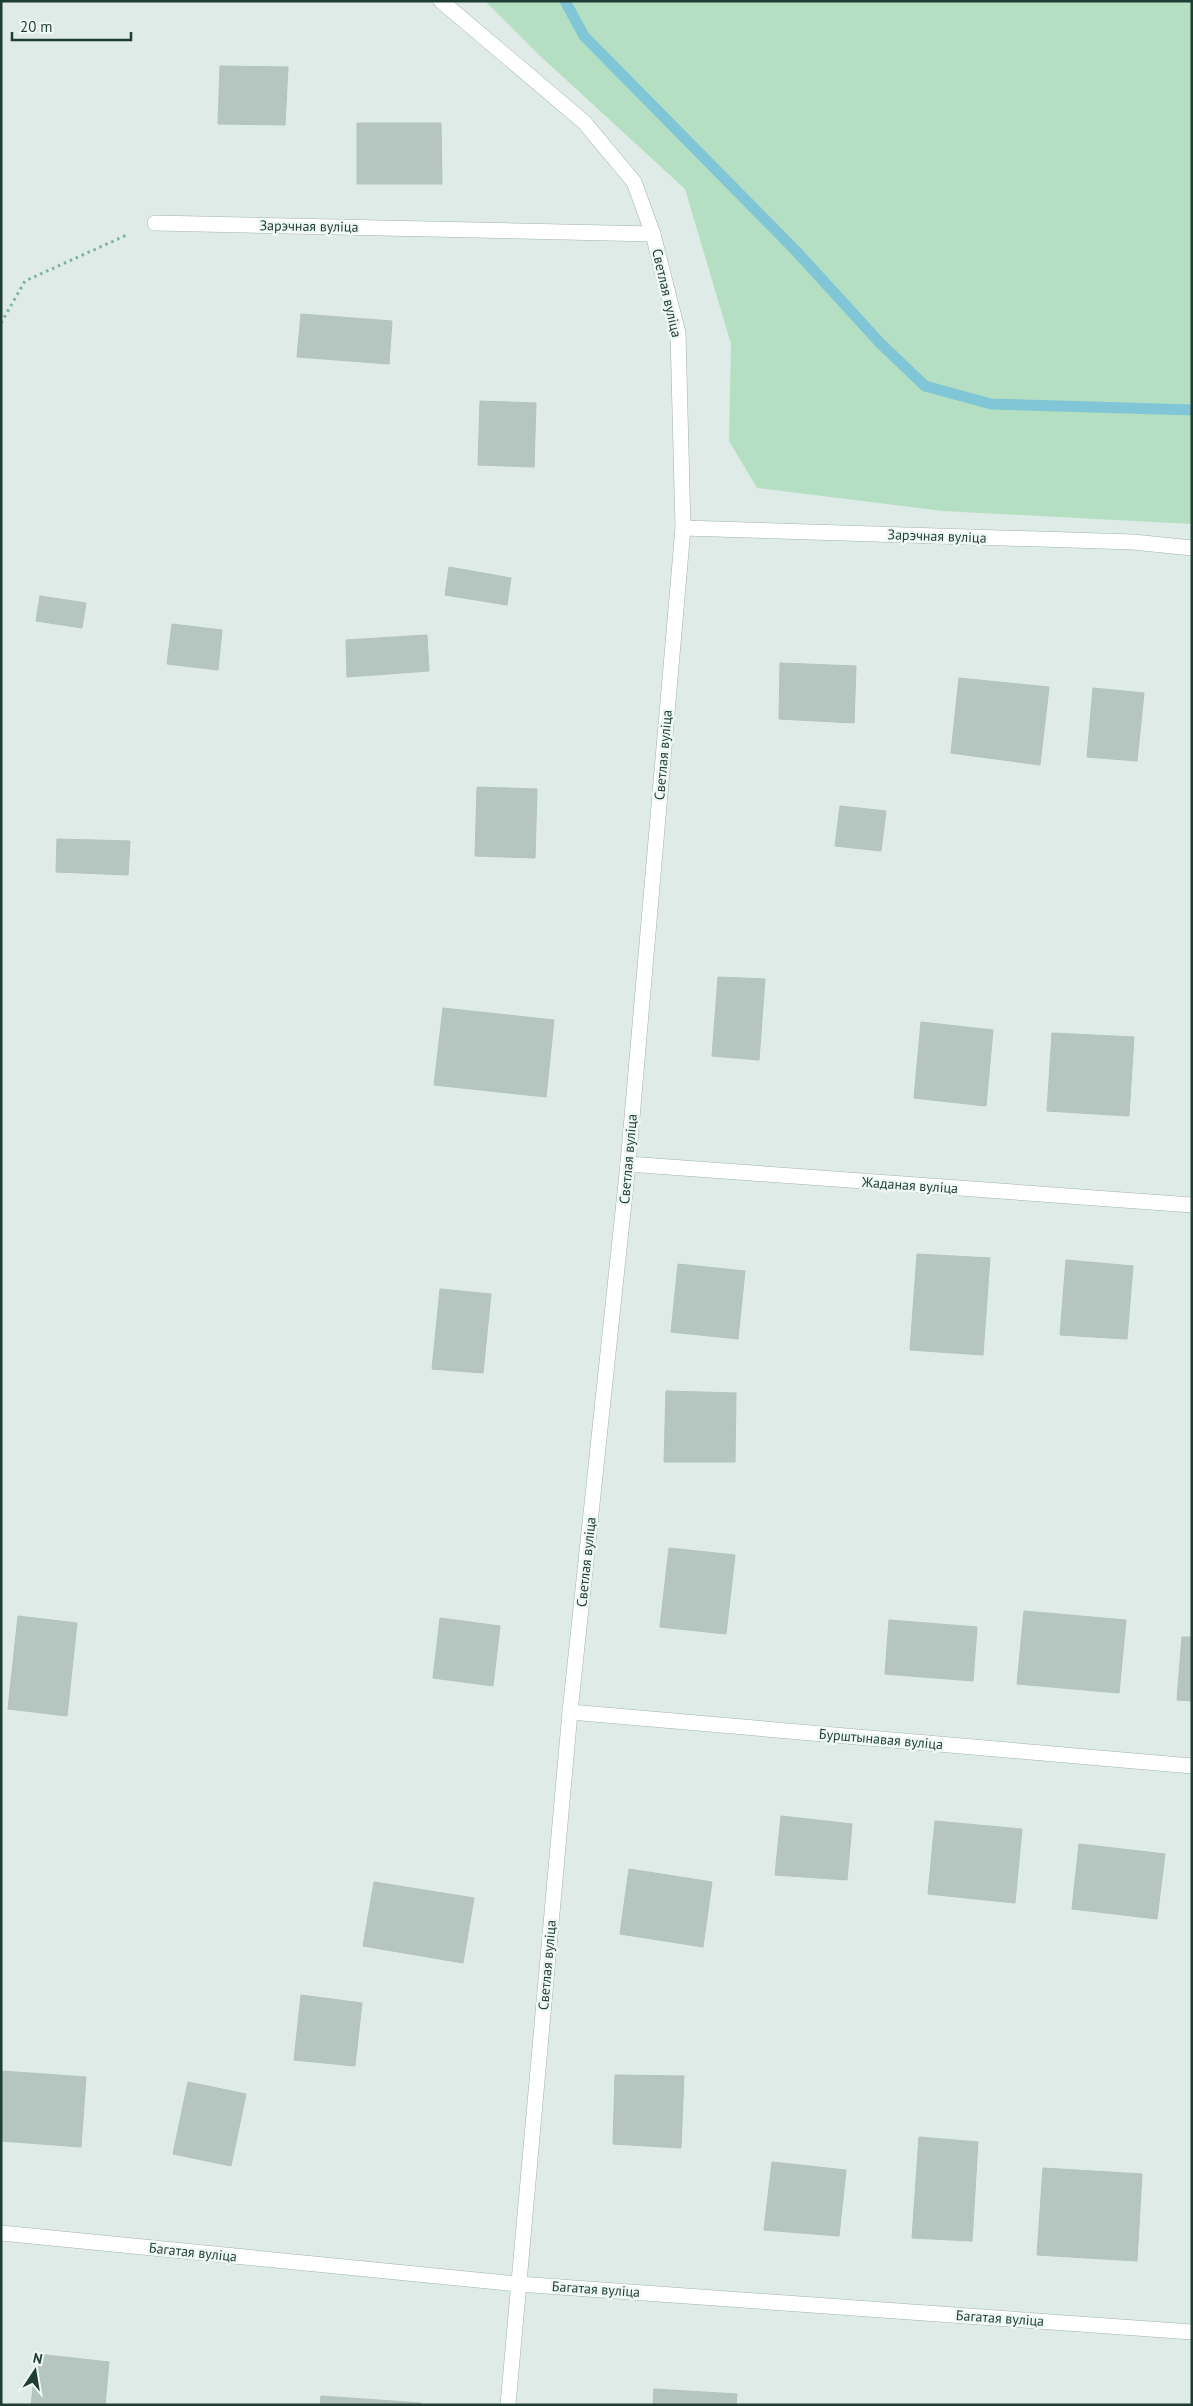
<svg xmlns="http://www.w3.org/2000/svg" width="1193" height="2406" font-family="'PT Sans',sans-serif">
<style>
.green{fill:#b5dfc2}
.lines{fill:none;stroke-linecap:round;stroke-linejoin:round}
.stream{stroke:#81c6d6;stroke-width:11}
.building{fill:#b4c6bf;stroke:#b1c5bd}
.minor-casing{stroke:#a1b3ad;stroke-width:16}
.path{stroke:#7cb2a2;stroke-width:3;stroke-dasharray:2.5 4;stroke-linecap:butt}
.minor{stroke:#fff;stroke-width:15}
.labels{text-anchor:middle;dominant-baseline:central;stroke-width:5;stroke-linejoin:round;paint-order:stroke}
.street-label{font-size:14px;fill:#1e3d35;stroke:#eff8f4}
</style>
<rect width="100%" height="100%" fill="#dfebe6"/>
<polygon class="green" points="485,1 1192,1 1192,524 943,511 757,488 729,441 731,344 685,189 537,53"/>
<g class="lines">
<polyline class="stream" points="565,1 584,36 797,252 880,343 925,386 991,404 1192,410"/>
</g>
<g class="building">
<polygon points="220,66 288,67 285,125 218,124"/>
<polygon points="357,123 441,123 442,184 357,184"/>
<polygon points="301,314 392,321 389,364 297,357"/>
<polygon points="480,401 536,403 534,467 478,465"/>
<polygon points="449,567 511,578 507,605 445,595"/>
<polygon points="40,596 86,603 82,628 36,621"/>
<polygon points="172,624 222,630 218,670 167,664"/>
<polygon points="427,635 429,671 347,677 346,640"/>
<polygon points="780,663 856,666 854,723 779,719"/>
<polygon points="959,678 1049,687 1040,765 951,753"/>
<polygon points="1093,688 1144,693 1137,761 1087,757"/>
<polygon points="477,787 537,789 535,858 475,856"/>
<polygon points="840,806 886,811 881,851 835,846"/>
<polygon points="57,839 130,841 128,875 56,872"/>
<polygon points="718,977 765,979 759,1060 712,1056"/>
<polygon points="443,1008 554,1020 546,1097 434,1085"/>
<polygon points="921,1022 993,1030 986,1106 914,1098"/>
<polygon points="1052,1033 1134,1037 1129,1116 1047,1111"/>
<polygon points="917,1254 990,1258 983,1355 910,1350"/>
<polygon points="1066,1260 1133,1266 1127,1339 1060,1335"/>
<polygon points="678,1264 745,1271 738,1339 671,1332"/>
<polygon points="440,1289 491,1294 483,1373 432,1369"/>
<polygon points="666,1391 736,1393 735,1462 664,1462"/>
<polygon points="669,1548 735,1555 726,1634 660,1627"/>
<polygon points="1024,1611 1126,1620 1119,1693 1017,1684"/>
<polygon points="18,1616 77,1623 67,1716 8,1709"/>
<polygon points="440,1618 500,1626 493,1686 433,1678"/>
<polygon points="889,1620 977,1627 973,1681 885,1674"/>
<polygon points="1182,1637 1192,1637 1192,1701 1177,1700"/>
<polygon points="781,1816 852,1824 847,1880 775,1875"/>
<polygon points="935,1821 1022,1829 1015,1903 928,1894"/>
<polygon points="1079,1844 1165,1854 1157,1919 1072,1909"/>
<polygon points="629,1869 712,1882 703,1947 620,1934"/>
<polygon points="374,1882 474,1898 463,1963 363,1946"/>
<polygon points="301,1995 362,2003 355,2066 294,2060"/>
<polygon points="2,2071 86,2077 81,2147 1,2141"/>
<polygon points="615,2075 684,2076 681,2148 613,2144"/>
<polygon points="188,2082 246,2094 231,2166 173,2154"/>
<polygon points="919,2137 978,2142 972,2241 912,2238"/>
<polygon points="772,2162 846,2170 839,2236 764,2230"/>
<polygon points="1043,2168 1142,2174 1137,2261 1037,2255"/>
<polygon points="37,2354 109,2362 105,2405 31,2405"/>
<polygon points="654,2389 737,2394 736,2405 653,2405"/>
<polygon points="321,2396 421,2403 421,2405 320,2405"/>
</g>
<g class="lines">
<defs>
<g id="minor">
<polyline points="441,1 584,122 634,182 653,234 678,333 683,528 628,1164 570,1712 508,2405"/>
<polyline points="155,223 653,234"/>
<polyline points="683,528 1133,542 1192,548"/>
<polyline points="628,1164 1192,1205"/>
<polyline points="570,1712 1192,1766"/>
<polyline points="1,2233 518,2284 1192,2332"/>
</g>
</defs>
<use href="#minor" class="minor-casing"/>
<polyline class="path" points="1,323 25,281 129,234"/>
<use href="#minor" class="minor"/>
</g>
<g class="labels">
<g class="street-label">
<text transform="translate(309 226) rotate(1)">Зарэчная вуліца</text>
<text transform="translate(667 293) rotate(77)">Светлая вуліца</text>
<text transform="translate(937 536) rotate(2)">Зарэчная вуліца</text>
<text transform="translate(663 755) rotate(-85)">Светлая вуліца</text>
<text transform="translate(628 1159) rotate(-85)">Светлая вуліца</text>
<text transform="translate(910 1185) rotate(4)">Жаданая вуліца</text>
<text transform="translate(586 1562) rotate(-84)">Светлая вуліца</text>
<text transform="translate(881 1739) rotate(5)">Бурштынавая вуліца</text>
<text transform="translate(547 1965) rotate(-85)">Светлая вуліца</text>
<text transform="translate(193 2252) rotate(6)">Багатая вуліца</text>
<text transform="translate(596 2289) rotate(4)">Багатая вуліца</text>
<text transform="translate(1000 2318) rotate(4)">Багатая вуліца</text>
</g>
</g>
<rect width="1193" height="2406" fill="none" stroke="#1e3d35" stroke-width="5"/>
<g transform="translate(35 2371) rotate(12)" stroke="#eff8f4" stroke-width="4" paint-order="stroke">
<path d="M0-4L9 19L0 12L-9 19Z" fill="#1e3d35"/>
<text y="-8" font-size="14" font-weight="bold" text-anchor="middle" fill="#1e3d35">N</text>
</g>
<path d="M12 32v8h119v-8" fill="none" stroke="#1e3d35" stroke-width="2.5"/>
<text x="20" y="32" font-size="15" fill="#1e3d35" stroke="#eff8f4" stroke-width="4" paint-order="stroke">20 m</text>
</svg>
